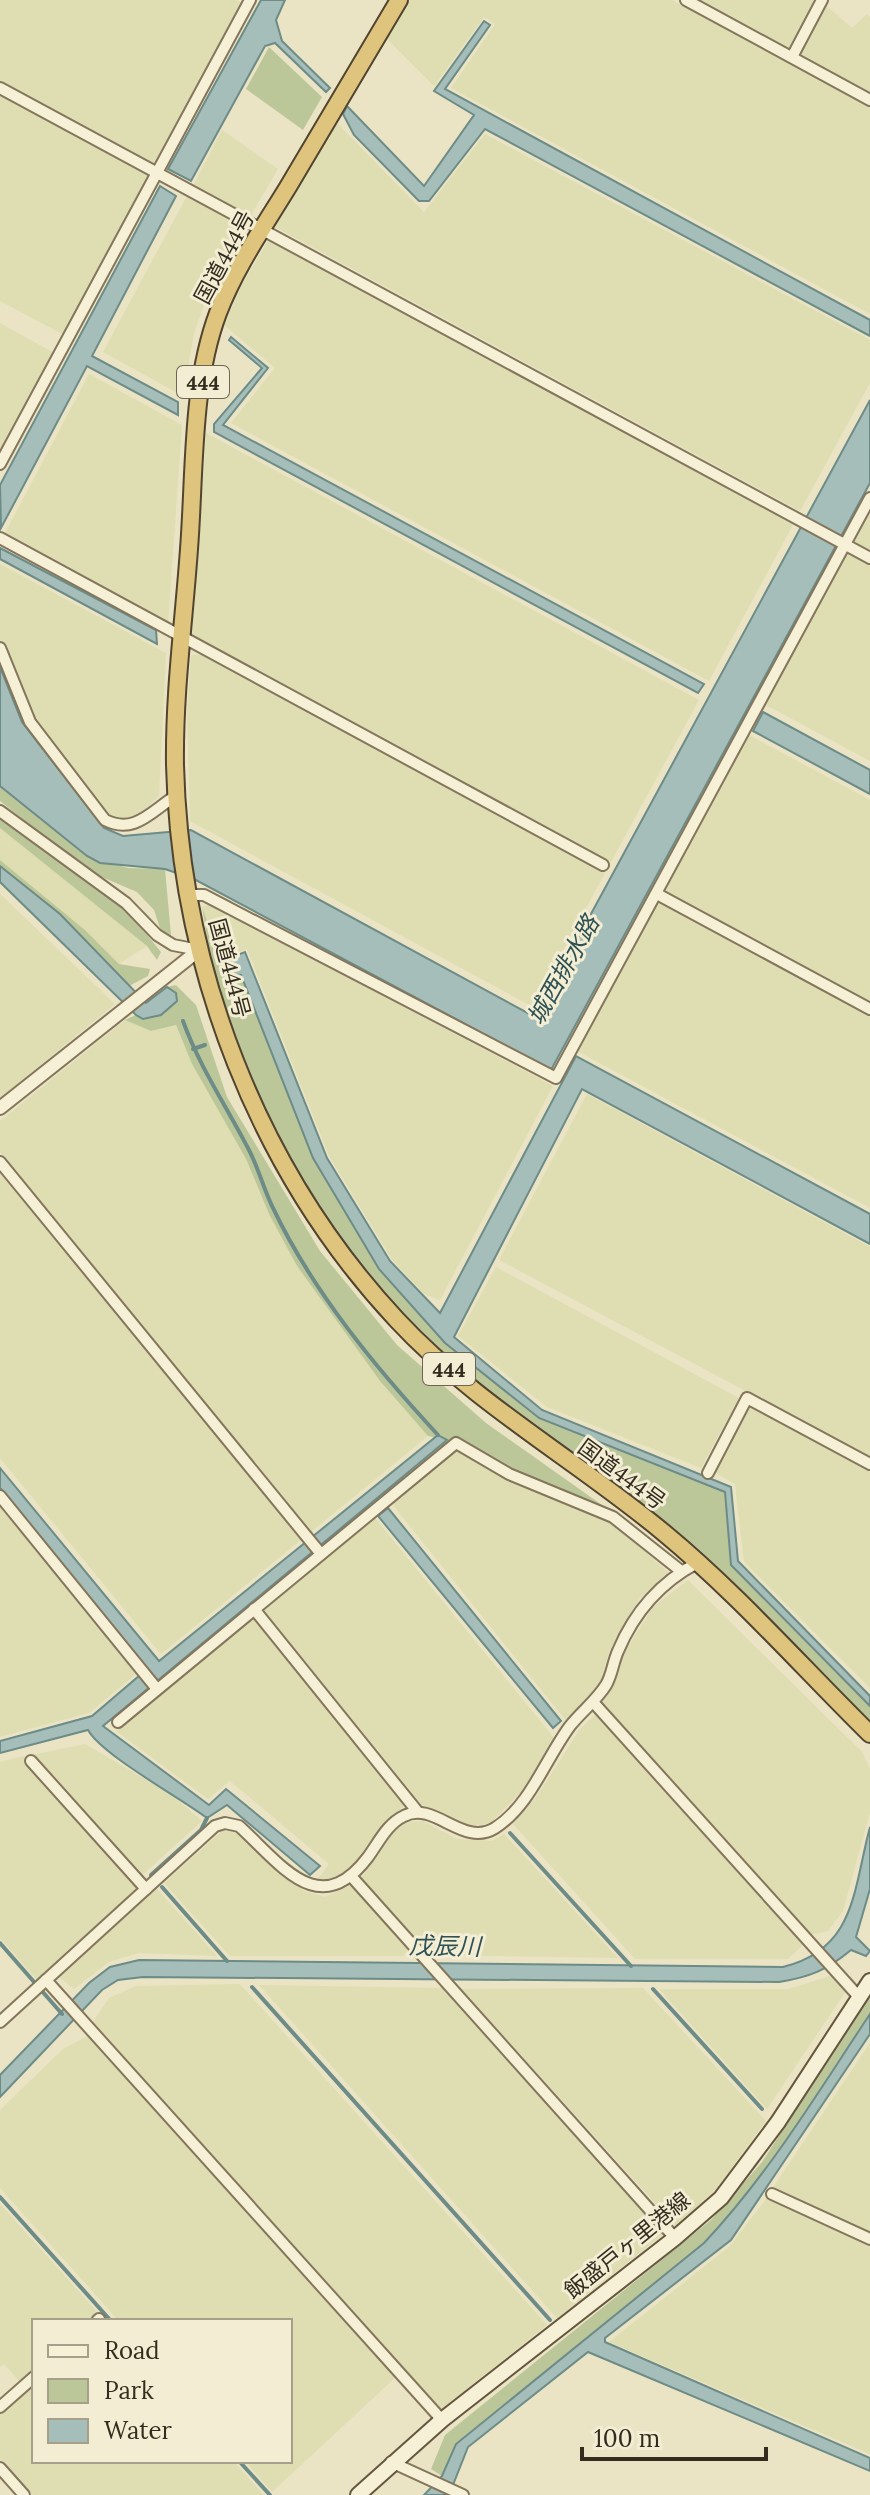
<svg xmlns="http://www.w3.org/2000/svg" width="870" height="2495" font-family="Lora,'Noto Sans JP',serif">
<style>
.farmland{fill:#dfddb2}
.green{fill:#bcc799}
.water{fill:#a5beb9;stroke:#6d8b87;stroke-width:2}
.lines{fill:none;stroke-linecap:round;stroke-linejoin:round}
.stream{stroke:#6d8b87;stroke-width:4}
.minor-casing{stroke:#83765c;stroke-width:14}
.tertiary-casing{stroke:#83765c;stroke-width:16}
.secondary-casing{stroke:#65573f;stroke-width:18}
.trunk-casing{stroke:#514430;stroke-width:20}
.minor{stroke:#f6f0d6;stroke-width:10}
.tertiary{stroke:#f6f0d6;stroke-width:12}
.secondary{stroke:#f6f0d6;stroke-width:14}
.trunk{stroke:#dec47c;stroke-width:16}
.labels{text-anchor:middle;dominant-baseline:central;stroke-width:6;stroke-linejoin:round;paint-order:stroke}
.shield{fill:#f2edd3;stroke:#6d6655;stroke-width:2}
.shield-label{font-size:20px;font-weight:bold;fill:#342c1f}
.street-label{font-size:22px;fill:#342c1f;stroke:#f2edd3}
.water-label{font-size:24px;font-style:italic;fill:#2f5153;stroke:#f2edd3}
</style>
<rect width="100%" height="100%" fill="#eae4c4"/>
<g class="farmland">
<polygon points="0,0 236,0 243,4 155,165 0,82"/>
<polygon points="410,0 672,0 870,107 870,314 451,88 495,24 484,17 434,86 386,38"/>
<polygon points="693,0 817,0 789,51"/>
<polygon points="823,3 852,28 867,14 870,17 870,95 797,56"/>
<polygon points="0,94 149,175 64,335 0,301"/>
<polygon points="336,122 424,212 485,134 870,340 870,383 800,511 275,227"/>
<polygon points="222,130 278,169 251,215 193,186"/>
<polygon points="187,196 243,227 214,277 194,333 183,396 103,352"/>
<polygon points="269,239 794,523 709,681 231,423 275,368 224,325 240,288"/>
<polygon points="0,323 54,353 0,454"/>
<polygon points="89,374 182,425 168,624 4,535"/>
<polygon points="206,433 699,700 611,862 192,634"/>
<polygon points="870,509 870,761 764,704"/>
<polygon points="0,564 166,653 159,796 134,820 122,821 107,815 33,718 0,639"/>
<polygon points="202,654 605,873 533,1007 190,821 187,713 191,655"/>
<polygon points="749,735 870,800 870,1001 665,891"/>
<polygon points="0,828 147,946 119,964 85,930 0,860"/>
<polygon points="0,894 115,1004 0,1098"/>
<polygon points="659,899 870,1012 870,1208 577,1051"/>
<polygon points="210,904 553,1086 440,1300 424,1294 393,1261 329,1156 247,949 219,960 202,907"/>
<polygon points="125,1020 151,1031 176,1025 192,1064 246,1159 270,1216 297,1266 380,1381 428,1436 311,1532 0,1152 0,1121"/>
<polygon points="587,1094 870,1247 870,1457 499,1260"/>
<polygon points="0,1172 302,1539 161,1654 0,1458"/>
<polygon points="496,1267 739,1398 701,1468 547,1407 458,1336"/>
<polygon points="749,1405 870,1471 870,1688 744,1562 735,1484 714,1472"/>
<polygon points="456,1451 505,1479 612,1522 668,1572 640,1598 610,1649 599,1685 567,1722 392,1504"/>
<polygon points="0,1507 136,1674 89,1713 0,1737"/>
<polygon points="375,1518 555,1739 520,1793 490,1824 465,1826 421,1804 263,1609"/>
<polygon points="688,1580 862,1752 870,1769 870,1812 843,1911 828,1931 810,1935 602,1703 612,1688 624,1653 653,1607"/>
<polygon points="252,1618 405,1805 387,1821 349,1870 331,1881 317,1880 329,1864 230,1781 208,1799 116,1731"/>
<polygon points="595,1715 804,1944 788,1959 635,1959 513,1824 537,1796 580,1729"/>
<polygon points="85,1744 169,1793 202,1821 142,1875 31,1755"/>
<polygon points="23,1756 140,1889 38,1981 0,1938 0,1762"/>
<polygon points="423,1821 457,1839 492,1841 504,1834 618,1958 432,1955 361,1878 394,1831 408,1822"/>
<polygon points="222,1831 234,1832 304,1891 325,1897 351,1885 409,1948 403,1956 230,1956 164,1883"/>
<polygon points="156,1888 217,1956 139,1953 109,1962 74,1989 58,1976"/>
<polygon points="833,1975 846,1991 767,2109 659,1989 788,1989"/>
<polygon points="240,1984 547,2325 440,2410 93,2022 109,1998 136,1986"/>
<polygon points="259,1985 445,1988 665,2233 557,2318"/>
<polygon points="643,1988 766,2121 716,2189 676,2226 461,1989"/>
<polygon points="88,2036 396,2377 272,2492 245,2461 290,2461 290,2321 119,2321 0,2188 0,2110 63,2049"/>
<polygon points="870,2043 870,2232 772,2189"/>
<polygon points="766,2199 870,2244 870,2454 609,2342 730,2246"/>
<polygon points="0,2204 100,2315 93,2321 34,2321 34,2373 22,2384 4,2364 0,2367"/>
<polygon points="34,2382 34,2461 233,2461 264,2495 33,2495 0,2459 0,2412"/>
</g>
<g class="green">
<polygon points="269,47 322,97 303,130 246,89"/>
<polygon points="0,786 87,856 128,868 165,869 171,935 161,931 154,910 137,892 90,872 0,801"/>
<polygon points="0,818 127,910 161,952 157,960 147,946 0,828"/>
<polygon points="0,860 85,930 119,964 150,969 148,976 129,986 60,914 0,866"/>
<path d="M202,907l23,67 16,1 72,183 66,111 66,74 94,75 186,74 6,73 139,141v17c-77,-77 -150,-159 -236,-226 -54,-42 -113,-76 -166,-121 -113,-94 -216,-254 -253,-397 -5,-24 -9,-48 -13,-72z"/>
<polygon points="176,985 196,1005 227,1097 320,1251 397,1345 486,1423 609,1510 515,1471 457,1438 447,1440 428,1436 380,1381 297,1266 270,1216 246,1159 192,1064 176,1025 151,1031 125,1020 136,1015 143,1019 176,993 167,987"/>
<path d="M870,1996v18c-52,78 -101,160 -166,229l-248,200 -14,33 -11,-7 14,-34 266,-215 51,-58z"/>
</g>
<g class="water">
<polygon points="261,0 285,0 276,20 282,41 330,88 326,92 275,43 265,46 191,181 168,169"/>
<polygon points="484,21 490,25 445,89 870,320 870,336 485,129 429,201 419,201 354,135 343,114 347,106 424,186 474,115 434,91"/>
<polygon points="160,186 176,196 92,356 178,402 178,415 87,366 1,528 0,485"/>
<polygon points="231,337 268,368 223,425 704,684 698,693 214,432 214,424 262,368 229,340"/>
<polygon points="870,400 870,483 551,1070 194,879 165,869 100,863 87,856 0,786 0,667 22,722 104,828 123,836 191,830 535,1017"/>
<polygon points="0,548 156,630 157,644 0,559"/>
<polygon points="763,712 870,770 870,794 753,731"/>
<polygon points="0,866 60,914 146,1003 167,987 176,993 177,1001 161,1015 143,1019 136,1015 0,882"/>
<polygon points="245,952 327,1158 390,1261 440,1313 576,1056 870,1214 870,1244 582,1089 454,1337 542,1410 731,1487 738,1561 870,1696 870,1706 731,1565 725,1492 539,1418 445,1343 379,1269 313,1158 241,975 225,974 222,961"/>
<path d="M438,1435l9,5 -344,286 106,79 17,-16 94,77 -10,9 -83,-70 -20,13c-28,-21 -105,-63 -119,-88l-88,23v-12l92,-25 55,-47 -147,-181v-20l159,193z"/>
<polygon points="388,1508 561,1721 553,1728 378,1516"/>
<path d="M870,1827v62l-14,48 14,14 -4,5 -15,-6c-24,20 -41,27 -72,32l-636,-5 -25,3 -16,10 -102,107v-22l89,-92 21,-16 29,-7 644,7c73,-18 70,-77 87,-140z"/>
<path d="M870,2014v20l-139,206 -126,98v4l265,116v13l-282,-119 -120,95 -19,48h-25l18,-19 14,-32 248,-201c65,-69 114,-151 166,-229z"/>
</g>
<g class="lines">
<g class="stream">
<path d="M183,1021c17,47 44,86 67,131 9,18 14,38 23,56 40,84 103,160 165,227"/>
<polyline points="193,1049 205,1045"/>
<polyline points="510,1833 631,1966"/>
<polyline points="151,1875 201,1830 207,1818"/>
<polyline points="162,1887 227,1961"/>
<polyline points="0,1943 62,2014"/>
<polyline points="252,1987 550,2320"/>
<polyline points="653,1989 762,2109"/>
<polyline points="0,2197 111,2321"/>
<polyline points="239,2461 270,2495"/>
</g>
<defs>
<g id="minor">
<polyline points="686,0 870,100"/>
<polyline points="792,57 822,0"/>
<polyline points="0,88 870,558"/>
<polyline points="0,464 250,0"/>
<polyline points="0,538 603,865"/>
<path d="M0,648l30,74 75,98c30,15 46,-9 72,-25"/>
<polyline points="0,811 126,903 157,935 173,945 199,950"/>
<polyline points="657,894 870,1009"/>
<polyline points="189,895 204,895 556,1078 870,498"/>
<polyline points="0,1162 321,1554"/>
<polyline points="708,1473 747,1398 870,1464"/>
<polyline points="0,1496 157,1689"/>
<polyline points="254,1609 417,1811"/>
<polyline points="593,1702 859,1997"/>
<polyline points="118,1722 456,1443 509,1474 613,1517 681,1571"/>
<polyline points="31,1761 146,1889"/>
<polyline points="351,1876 675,2238"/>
<polyline points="46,1980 442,2420"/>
<path d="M0,2022l215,-196 10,-3 14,3c42,38 80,96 129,31 11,-15 19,-33 36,-41 30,-16 59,32 91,12 35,-22 51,-70 75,-102 11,-14 26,-25 36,-41 6,-10 7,-23 12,-34 16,-38 43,-69 79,-88"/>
<polyline points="772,2194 870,2239"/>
<polyline points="97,2321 99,2319"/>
<polyline points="0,2407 34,2377"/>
<polyline points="391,2462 463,2495"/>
<polyline points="0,2468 24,2495"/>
</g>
<polyline id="tertiary" points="0,1108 199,950"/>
<polyline id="secondary" points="358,2495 442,2420 675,2238 721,2198 778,2122 870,1981"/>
<path id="trunk" d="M399,0c-37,62 -74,124 -111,187 -25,41 -53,81 -70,126 -27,72 -23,159 -29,236 -5,71 -15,144 -14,216 5,203 83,406 222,555 78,84 178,139 266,212 74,61 139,135 207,202"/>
</defs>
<use href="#minor" class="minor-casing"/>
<use href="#tertiary" class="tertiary-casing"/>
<use href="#secondary" class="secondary-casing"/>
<use href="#trunk" class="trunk-casing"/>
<use href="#minor" class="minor"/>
<use href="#tertiary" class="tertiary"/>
<use href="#secondary" class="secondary"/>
<use href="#trunk" class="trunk"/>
</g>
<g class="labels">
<g class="shield">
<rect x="177" y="366" width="52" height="32" rx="6"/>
<rect x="423" y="1353" width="52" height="32" rx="6"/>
</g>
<g class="shield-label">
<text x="203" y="382">444</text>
<text x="449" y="1369">444</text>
</g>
<g class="street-label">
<text transform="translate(224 257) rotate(-62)">国道444号</text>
<text transform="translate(230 968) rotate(75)">国道444号</text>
<text transform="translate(622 1474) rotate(36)">国道444号</text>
<text transform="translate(627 2245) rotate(-39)">飯盛戸ヶ里港線</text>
</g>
<g class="water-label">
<text transform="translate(563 970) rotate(-61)">城西排水路</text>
<text transform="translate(445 1946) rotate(1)">戊辰川</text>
</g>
</g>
<rect x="32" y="2319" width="260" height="144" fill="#f2edd3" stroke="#a6a08b" stroke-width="2"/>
<rect x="48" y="2345" width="40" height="12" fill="#f6f0d6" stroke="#a6a08b" stroke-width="2"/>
<text x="104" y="2359" font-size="24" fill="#342c1f">Road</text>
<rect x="48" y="2379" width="40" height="24" fill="#bcc799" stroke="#a6a08b" stroke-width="2"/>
<text x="104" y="2399" font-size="24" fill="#342c1f">Park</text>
<rect x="48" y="2419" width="40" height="24" fill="#a5beb9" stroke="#a6a08b" stroke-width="2"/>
<text x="104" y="2439" font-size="24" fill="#342c1f">Water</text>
<path d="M582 2447v12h184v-12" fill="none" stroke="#342c1f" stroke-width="4"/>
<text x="594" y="2447" font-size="24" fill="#342c1f" stroke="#f2edd3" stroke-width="6" paint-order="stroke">100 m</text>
</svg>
